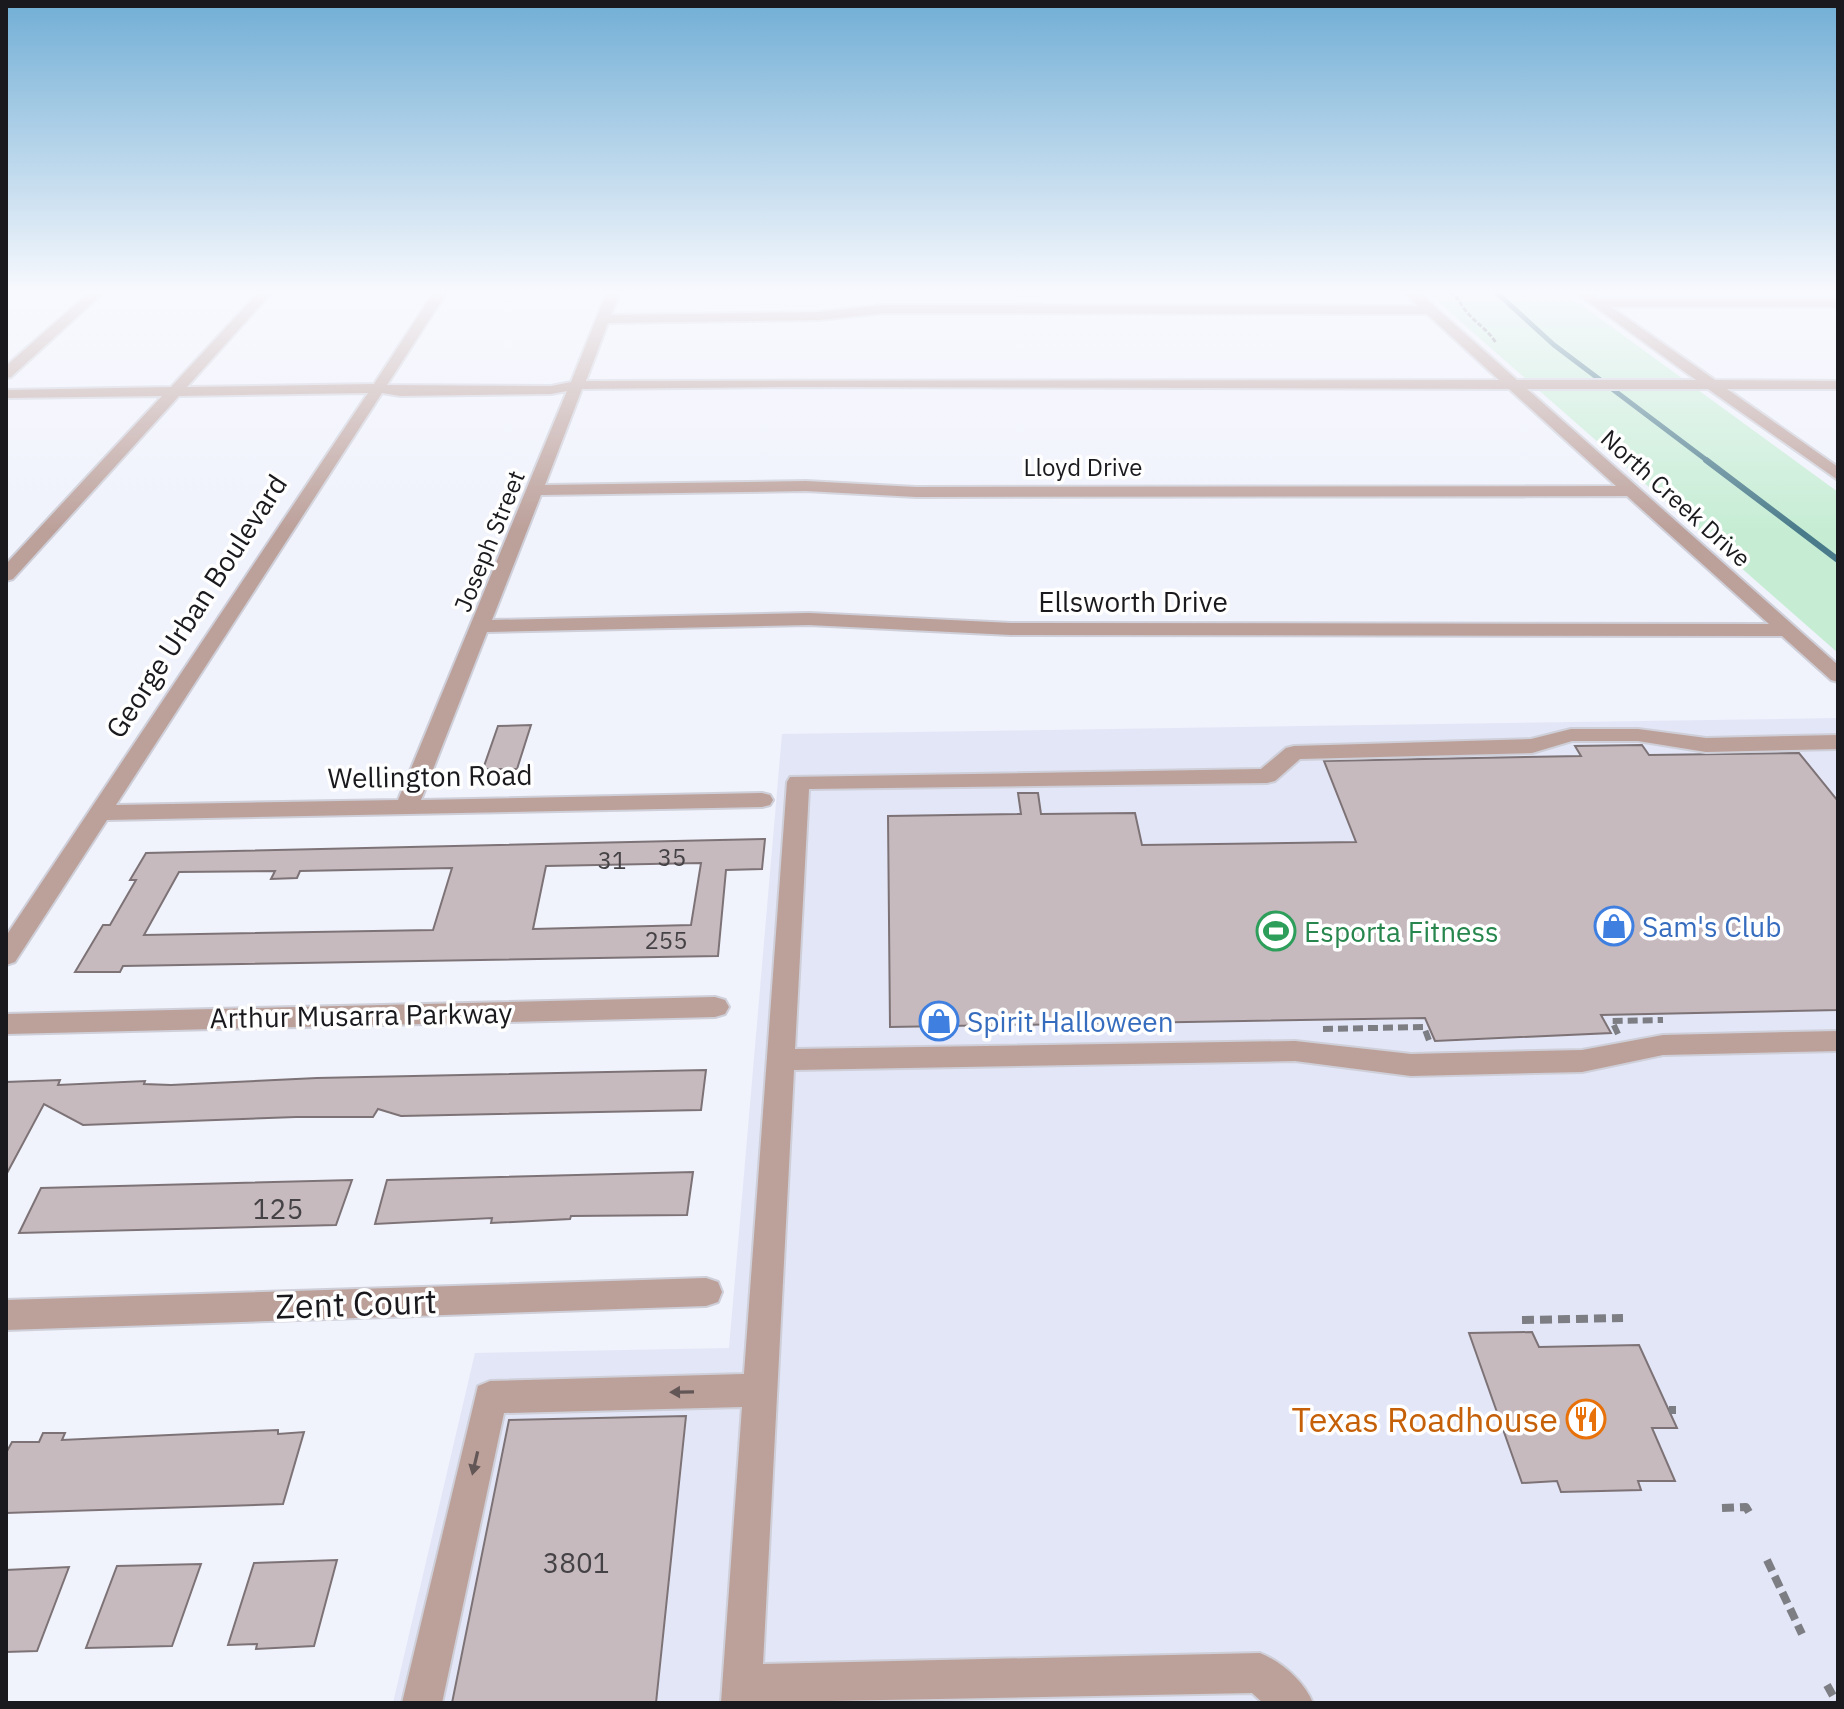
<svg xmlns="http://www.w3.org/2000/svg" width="1844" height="1709" font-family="'IBM Plex Sans',sans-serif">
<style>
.built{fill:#e3e6f7}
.green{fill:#c6edd4}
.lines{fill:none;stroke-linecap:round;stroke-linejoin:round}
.stream-far1{stroke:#4a7b8a;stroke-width:5}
.stream{stroke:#4a7b8a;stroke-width:6}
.building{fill:#c6babe;stroke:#7d7376;stroke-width:2;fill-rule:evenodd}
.minor-casing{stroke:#cecfd8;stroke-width:4}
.path-far2{stroke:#7d7e84;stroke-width:3;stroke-dasharray:5 2;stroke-linecap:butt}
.path-far1{stroke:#7d7e84;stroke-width:6;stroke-dasharray:10 5;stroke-linecap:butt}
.path{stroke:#7d7e84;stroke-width:8;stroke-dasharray:12 6;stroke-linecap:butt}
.minor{fill:#bca09a;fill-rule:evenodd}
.oneway{fill:#635656}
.labels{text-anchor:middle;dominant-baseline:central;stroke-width:7;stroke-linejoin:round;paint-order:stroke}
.far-street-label{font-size:24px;fill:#1a1a1e;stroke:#fff}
.number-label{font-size:24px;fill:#454246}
.street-label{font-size:28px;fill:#1a1a1e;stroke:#fff}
.shop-label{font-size:28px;fill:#366cbe;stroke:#fff;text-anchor:start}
.leisure-label{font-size:28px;fill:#27864d;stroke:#fff;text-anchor:start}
.near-number-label{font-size:28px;fill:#454246}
.near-street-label{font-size:34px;fill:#1a1a1e;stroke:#fff}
.near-food-label{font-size:34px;fill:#c56008;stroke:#fff;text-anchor:end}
</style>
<rect width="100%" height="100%" fill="#f0f2fc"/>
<polygon class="built" points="1838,718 1838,1703 393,1703 475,1353 729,1348 782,734"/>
<polygon class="green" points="1427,292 1564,292 1838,492 1838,653"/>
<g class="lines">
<polyline class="stream-far1" points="1496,292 1554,345 1709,462"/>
<polyline class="stream" points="1706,460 1838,560"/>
</g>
<g class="building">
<polygon points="531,725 517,769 483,769 498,726"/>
<polygon points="1642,745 1649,755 1799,753 1838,801 1838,1010 1601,1015 1611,1033 1435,1041 1425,1018 890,1027 888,816 1021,814 1018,793 1038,793 1041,814 1135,813 1142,845 1356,842 1324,761 1581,756 1575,746"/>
<path d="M765,839l-3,30 -36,1 -8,86 -595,10 -3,6h-45l28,-47h7l26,-45h-6l16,-27zM701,863l-10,62 -158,4 13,-63zM452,868l-19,62 -289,5 35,-63 96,-1 -4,8 26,-1 3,-7z"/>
<polygon points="706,1070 701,1110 401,1116 378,1109 373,1117 296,1117 83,1125 44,1104 6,1175 6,1082 60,1080 58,1085 145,1081 144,1084 171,1085 317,1078"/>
<polygon points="693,1172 687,1215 571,1216 570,1219 491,1223 492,1218 375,1224 387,1180"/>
<polygon points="352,1180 336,1225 19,1233 41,1188"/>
<polygon points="1532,1332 1539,1347 1639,1345 1677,1428 1652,1428 1675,1481 1638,1481 1641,1490 1561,1492 1557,1481 1522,1483 1469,1333"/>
<polygon points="686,1416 656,1703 452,1703 509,1420"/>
<polygon points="278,1430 278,1434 304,1432 283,1504 6,1513 6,1453 12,1442 39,1442 43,1433 65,1433 62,1440"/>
<polygon points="337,1560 314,1646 256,1649 257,1644 228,1645 254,1563"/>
<polygon points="201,1564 172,1646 86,1648 117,1566"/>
<polygon points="69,1567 37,1651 6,1652 6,1570"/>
</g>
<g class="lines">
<defs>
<g id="minor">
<polygon points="90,292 104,292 11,377 6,378 6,366"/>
<path d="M259,292h13l-85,95 187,-3 60,-92h13l-60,93 164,1 20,-4 36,-90h13l-9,23 208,-3 65,-7 534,1 -14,-14h14l99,88h179l-121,-88h15l9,7h239v8h-227l104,73 123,1v8h-111l111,78v13l-130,-91h-181l311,276v17l-7,-2 -49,-44 -771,-1 -202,-10 -322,7 -66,168 341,-7 8,2 3,5 -3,5 -8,2 -655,13 -92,142 -9,3v-29l362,-543 -189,3 -166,183 -7,2v-17l156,-168 -156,2v-8l165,-3zM884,313l543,1 72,66 -913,1 22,-58 211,-3zM799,387l710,2 107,97 -700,1 -110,-6 -261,4 37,-96zM567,391l-169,409 -282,5 266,-412 18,3 151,-2zM806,491l110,6 711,-1 142,128 -758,-1 -202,-10 -317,7 49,-125z"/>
<path d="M1571,729h67l68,9 132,-3v14l-132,3 -68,-11h-66l-40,12 -232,6 -25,22 -8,2 -458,6 -14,260 500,-8 116,13 171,-4 81,-15 175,-4v20l-175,4 -81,17 -171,4 -116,-15 -501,9 -31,594 497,-11c22,9 44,28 53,50h-50l-11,-10 -531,10 21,-296 -238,6 -62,290h-40l76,-317 12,-5 254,-7 43,-592 3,-5 471,-8 25,-21 8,-2 237,-7z"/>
<polygon points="715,997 725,1000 729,1007 725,1014 715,1017 6,1034 6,1014"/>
<polygon points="706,1278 718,1282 722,1292 718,1302 706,1306 6,1330 6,1300"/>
</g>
</defs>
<use href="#minor" class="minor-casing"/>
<path class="path-far2" d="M1450,292c8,5 8,8 13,15 9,14 24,21 33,36"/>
<g class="path-far1">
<polyline points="1323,1029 1424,1027 1430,1043"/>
<polyline points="1618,1034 1612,1021 1663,1020"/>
</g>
<g class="path">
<polyline points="1522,1320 1623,1318"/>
<polyline points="1669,1410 1676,1410"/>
<polyline points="1722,1508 1746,1507 1749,1512"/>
<polyline points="1767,1560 1802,1634"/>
<polyline points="1827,1685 1837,1703"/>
</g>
<use href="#minor" class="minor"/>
</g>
<defs><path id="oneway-solid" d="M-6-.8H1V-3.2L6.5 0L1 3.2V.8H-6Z" transform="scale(2)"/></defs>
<g class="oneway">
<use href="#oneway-solid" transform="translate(682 1392) rotate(179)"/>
<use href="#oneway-solid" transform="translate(475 1463) rotate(103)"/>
</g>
<linearGradient id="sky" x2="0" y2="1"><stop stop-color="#71aed5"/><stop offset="0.55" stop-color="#f8f9fe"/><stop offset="1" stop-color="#f8f9fe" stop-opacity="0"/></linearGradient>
<rect width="1844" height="531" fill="url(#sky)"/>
<defs>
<symbol id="shop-ring" viewBox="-11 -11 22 22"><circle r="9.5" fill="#fff" stroke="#3f7fe0" stroke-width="1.5"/><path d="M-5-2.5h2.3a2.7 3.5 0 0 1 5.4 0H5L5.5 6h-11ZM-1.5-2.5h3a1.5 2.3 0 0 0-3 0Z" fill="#3f7fe0"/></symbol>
<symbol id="stadium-ring" viewBox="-11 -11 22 22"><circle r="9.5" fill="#fff" stroke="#2e9e5b" stroke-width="1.5"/><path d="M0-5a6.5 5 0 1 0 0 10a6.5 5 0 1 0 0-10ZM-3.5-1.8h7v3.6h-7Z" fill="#2e9e5b"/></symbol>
<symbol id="restaurant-ring" viewBox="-11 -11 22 22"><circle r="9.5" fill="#fff" stroke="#e8710a" stroke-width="1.5"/><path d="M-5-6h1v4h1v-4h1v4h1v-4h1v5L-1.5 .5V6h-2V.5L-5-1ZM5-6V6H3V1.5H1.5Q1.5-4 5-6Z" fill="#e8710a"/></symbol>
</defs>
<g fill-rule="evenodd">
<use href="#shop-ring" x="1592" y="904" width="44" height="44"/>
<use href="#stadium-ring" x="1254" y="909" width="44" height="44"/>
<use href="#shop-ring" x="917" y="999" width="44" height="44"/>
<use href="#restaurant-ring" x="1564" y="1397" width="44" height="44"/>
</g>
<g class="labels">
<g class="far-street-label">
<text x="1083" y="467">Lloyd Drive</text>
<text transform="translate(1676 498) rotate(42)">North Creek Drive</text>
<text transform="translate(489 541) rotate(-68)">Joseph Street</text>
</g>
<g class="number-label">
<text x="672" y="857">35</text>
<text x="612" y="860">31</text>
<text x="666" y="940">255</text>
</g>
<g class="street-label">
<text x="1133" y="601">Ellsworth Drive</text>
<text transform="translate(196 606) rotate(-57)">George Urban Boulevard</text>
<text transform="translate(430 776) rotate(-1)">Wellington Road</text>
<text transform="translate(361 1015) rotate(-1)">Arthur Musarra Parkway</text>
</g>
<g class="shop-label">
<text x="1642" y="926">Sam's Club</text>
<text x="967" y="1021">Spirit Halloween</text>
</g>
<g class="leisure-label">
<text x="1304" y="931">Esporta Fitness</text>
</g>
<g class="near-number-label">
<text x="278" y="1208">125</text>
<text x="576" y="1562">3801</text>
</g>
<g class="near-street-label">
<text transform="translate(356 1303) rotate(-2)">Zent Court</text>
</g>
<g class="near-food-label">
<text x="1558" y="1419">Texas Roadhouse</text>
</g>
</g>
<rect width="1844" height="1709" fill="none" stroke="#1a1a1e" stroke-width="16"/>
</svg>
